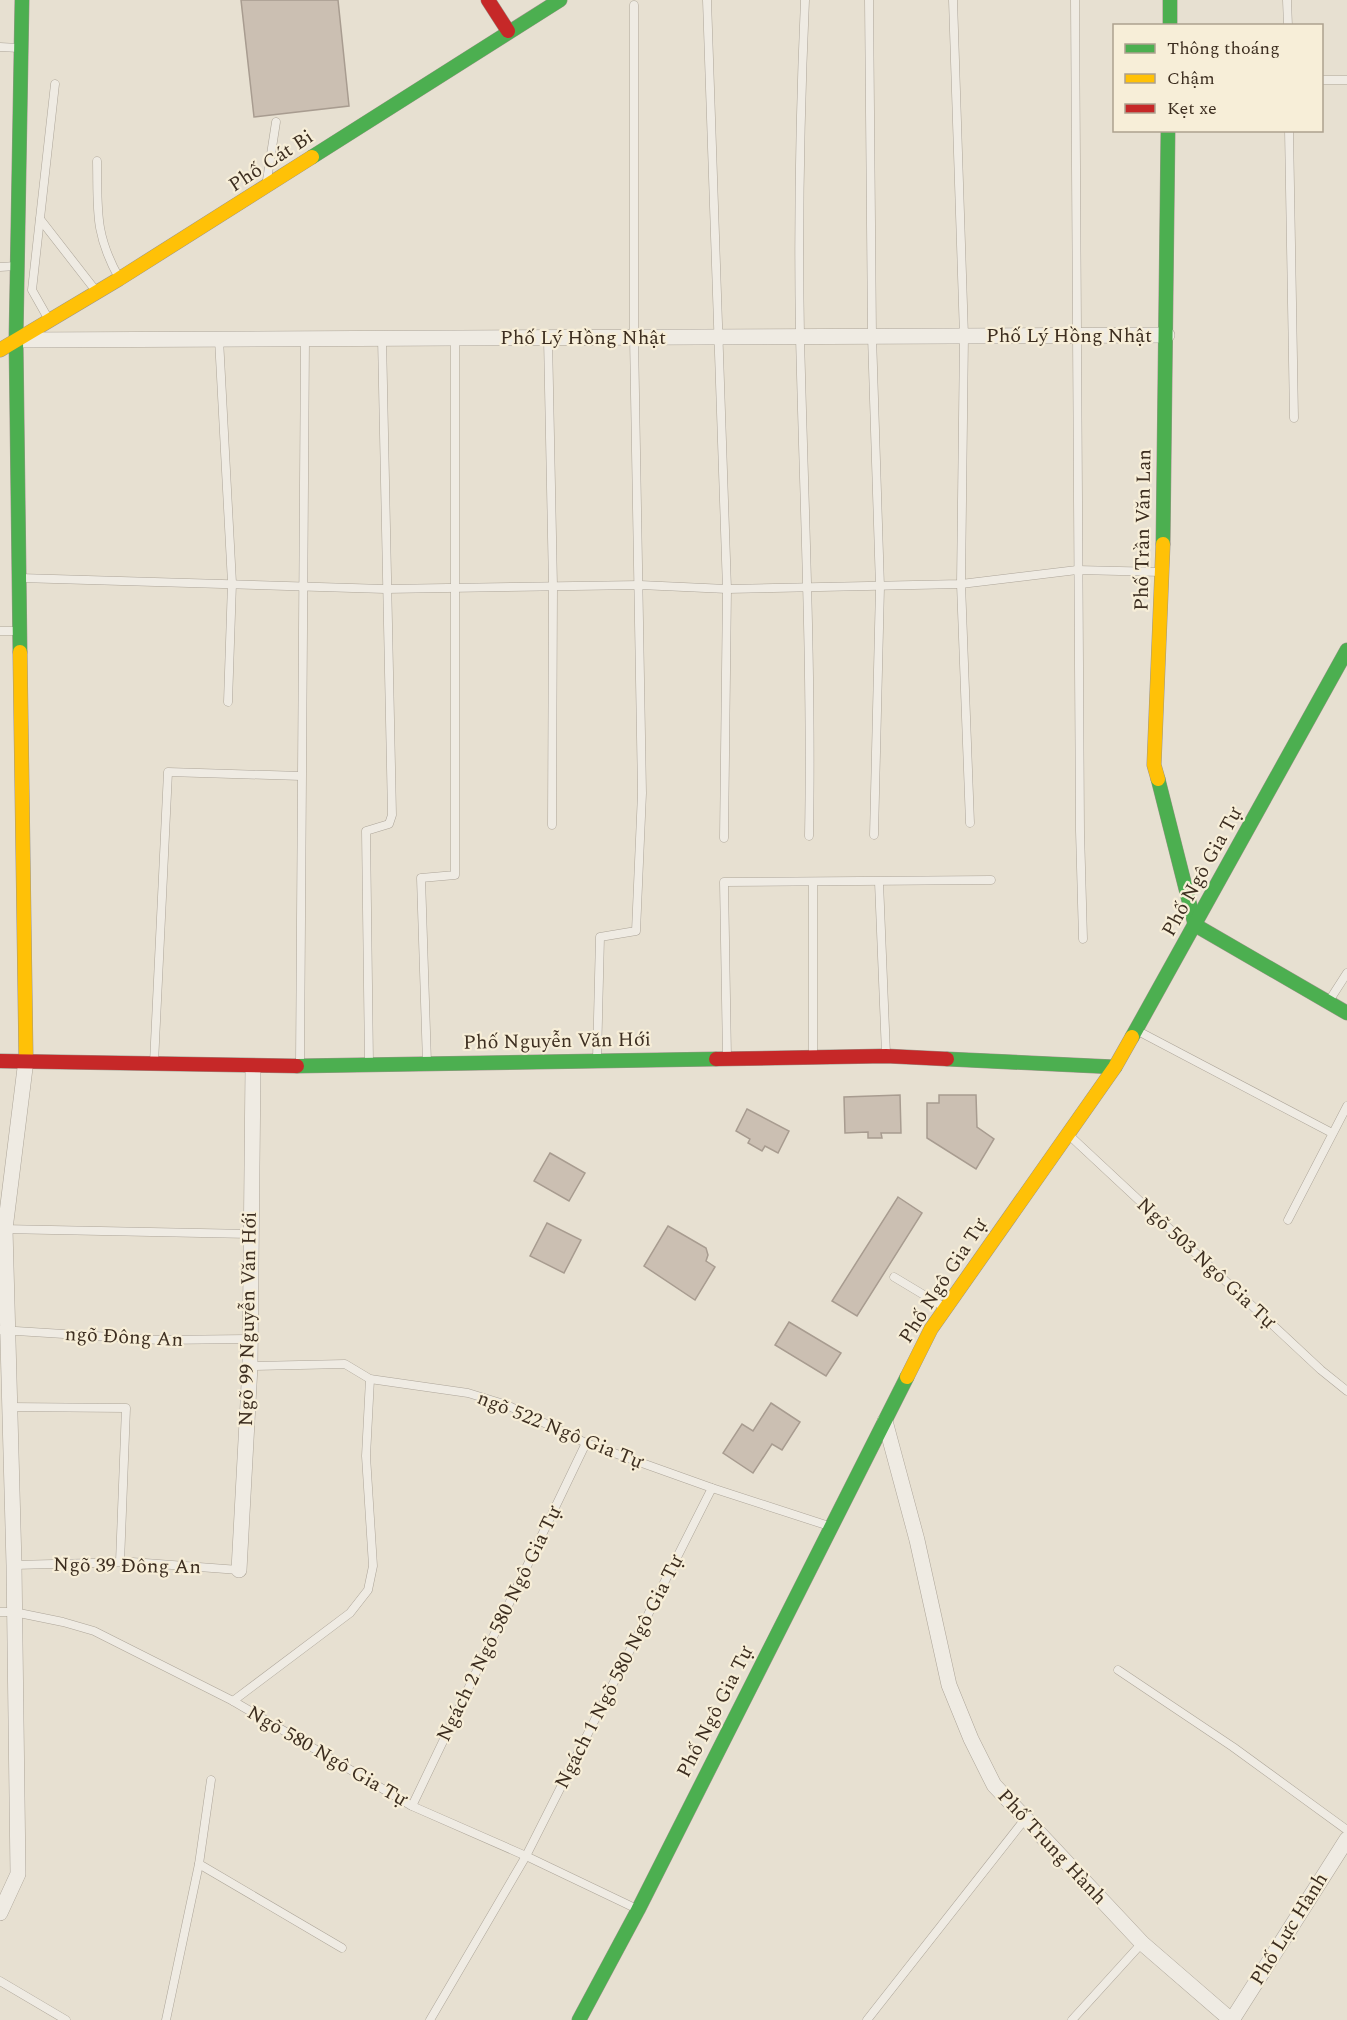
<svg xmlns="http://www.w3.org/2000/svg" width="1347" height="2020" font-family="Spectral,serif">
<style>
.building{fill:#cbbfb2;stroke:#a89c90;stroke-width:1.5}
.lines{fill:none;stroke-linecap:round;stroke-linejoin:round}
.lane-casing{stroke:#ada599;stroke-width:9}
.street-casing{stroke:#ada599;stroke-width:16}
.fast-casing{stroke:#9c958a;stroke-width:15}
.slow-casing{stroke:#9c958a;stroke-width:15}
.jam-casing{stroke:#9c958a;stroke-width:15}
.lane{stroke:#efebe3;stroke-width:8}
.street{stroke:#efebe3;stroke-width:15}
.fast{stroke:#4caf50;stroke-width:14}
.slow{stroke:#ffc107;stroke-width:14}
.jam{stroke:#c62828;stroke-width:14}
.labels{text-anchor:middle;dominant-baseline:central;stroke-width:4.5;stroke-linejoin:round;paint-order:stroke}
.street-label{font-size:20px;fill:#3d2e20;stroke:#f7eed8}
</style>
<rect width="100%" height="100%" fill="#e7e0d1"/>
<g class="building">
<polygon points="241,0 338,0 349,106 254,117"/>
<polygon points="900,1095 901,1133 881,1133 882,1138 868,1138 868,1132 845,1133 844,1097"/>
<polygon points="939,1095 976,1095 977,1127 994,1139 976,1169 927,1138 927,1103 939,1103"/>
<polygon points="747,1109 789,1131 778,1153 765,1146 762,1151 748,1143 750,1139 736,1131"/>
<polygon points="550,1153 585,1173 569,1201 534,1181"/>
<polygon points="898,1197 922,1213 857,1316 832,1301"/>
<polygon points="547,1223 581,1240 564,1273 530,1256"/>
<polygon points="668,1226 706,1248 708,1255 706,1261 715,1267 695,1300 644,1266"/>
<polygon points="789,1322 841,1353 826,1376 775,1345"/>
<polygon points="771,1403 800,1422 782,1450 772,1444 753,1473 723,1453 742,1424 753,1431"/>
</g>
<g class="lines">
<defs>
<g id="lane">
<polyline points="707,0 727,589 724,838"/>
<path d="M805,0c-5,112 -7,224 -5,336 4,167 12,333 9,500"/>
<polyline points="869,0 872,336 880,587 874,835"/>
<polyline points="953,0 964,336 961,584 970,823"/>
<polyline points="1075,0 1080,831 1083,939"/>
<polyline points="1287,0 1288,26"/>
<polyline points="0,47 19,48"/>
<polyline points="1322,80 1347,80"/>
<polyline points="1289,130 1294,418"/>
<path d="M97,161c1,49 -3,72 22,117"/>
<polyline points="267,180 276,122"/>
<polyline points="40,219 96,291"/>
<polyline points="0,267 16,266"/>
<polyline points="49,320 32,290 55,84"/>
<polyline points="548,338 553,586 552,825"/>
<polyline points="219,339 232,583 228,702"/>
<polyline points="20,578 385,589 640,585 727,589 961,584 1077,570 1162,572"/>
<polyline points="0,631 18,631"/>
<polyline points="813,882 813,1054"/>
<polyline points="879,882 886,1054"/>
<polyline points="1329,1001 1347,973"/>
<polyline points="1138,1031 1332,1133"/>
<polyline points="727,1057 724,882 991,880"/>
<polyline points="597,1059 600,937 636,931 642,793 634,337 634,5"/>
<polyline points="154,1063 168,772 301,776"/>
<polyline points="369,1063 366,831 389,824 392,815 382,338"/>
<polyline points="427,1063 421,878 455,875 455,338"/>
<polyline points="300,1064 305,339"/>
<polyline points="1070,1136 1321,1370 1347,1391"/>
<polyline points="1288,1220 1347,1106"/>
<polyline points="2,1229 250,1234"/>
<polyline points="894,1277 944,1307"/>
<polyline points="0,1330 159,1340 248,1339"/>
<polyline points="250,1366 345,1364 370,1379 468,1393 507,1405 586,1443 712,1488 829,1526"/>
<polyline points="9,1407 126,1408 120,1562"/>
<polyline points="14,1565 132,1562 239,1570"/>
<polyline points="0,1612 14,1612 63,1622 94,1631 233,1701 412,1806 526,1856 637,1909"/>
<polyline points="1118,1670 1233,1747 1347,1830"/>
<polyline points="233,1701 350,1613 368,1590 373,1566 366,1456 370,1379"/>
<polyline points="412,1806 586,1443"/>
<polyline points="199,1864 342,1948"/>
<polyline points="0,1981 66,2020"/>
<polyline points="166,2020 199,1864 211,1780"/>
<polyline points="430,2020 526,1856 712,1488"/>
<polyline points="867,2020 1025,1819"/>
<polyline points="1072,2020 1142,1943"/>
</g>
<g id="street">
<polyline points="18,340 1167,335"/>
<polyline points="885,1421 917,1540 949,1685 971,1739 994,1785 1142,1943 1231,2020"/>
<polyline points="239,1570 250,1366 253,1067"/>
<polyline points="0,1913 18,1874 14,1565 5,1229 26,1060"/>
<polyline points="1232,2020 1347,1839"/>
</g>
<g id="fast">
<polyline points="1170,0 1170,26"/>
<polyline points="312,157 560,0"/>
<polyline points="1163,544 1168,130"/>
<polyline points="20,652 16,340 22,0"/>
<polyline points="1158,779 1195,925 1347,1013"/>
<polyline points="1132,1037 1347,650"/>
<polyline points="947,1059 1115,1067"/>
<polyline points="297,1066 716,1059"/>
<polyline points="579,2020 638,1910 907,1377"/>
</g>
<g id="slow">
<polyline points="0,350 119,279 312,157"/>
<polyline points="20,652 26,1060"/>
<polyline points="1158,779 1154,765 1163,544"/>
<polyline points="907,1377 931,1329 1115,1067 1132,1037"/>
</g>
<g id="jam">
<polyline points="488,0 508,31"/>
<polyline points="716,1059 886,1056 947,1059"/>
<polyline points="0,1061 297,1066"/>
</g>
</defs>
<use href="#lane" class="lane-casing"/>
<use href="#street" class="street-casing"/>
<use href="#fast" class="fast-casing"/>
<use href="#slow" class="slow-casing"/>
<use href="#jam" class="jam-casing"/>
<use href="#lane" class="lane"/>
<use href="#street" class="street"/>
<use href="#fast" class="fast"/>
<use href="#slow" class="slow"/>
<use href="#jam" class="jam"/>
</g>
<g class="labels">
<g class="street-label">
<text transform="translate(271 161) rotate(-33)">Phố Cát Bi</text>
<text x="1069" y="336">Phố Lý Hồng Nhật</text>
<text x="583" y="338">Phố Lý Hồng Nhật</text>
<text transform="translate(1143 530) rotate(-89)">Phố Trần Văn Lan</text>
<text transform="translate(1202 872) rotate(-61)">Phố Ngô Gia Tự</text>
<text transform="translate(557 1041) rotate(-1)">Phố Nguyễn Văn Hới</text>
<text transform="translate(1206 1263) rotate(43)">Ngõ 503 Ngô Gia Tự</text>
<text transform="translate(943 1281) rotate(-57)">Phố Ngô Gia Tự</text>
<text transform="translate(248 1319) rotate(-89)">Ngõ 99 Nguyễn Văn Hới</text>
<text transform="translate(124 1337) rotate(3)">ngõ Đông An</text>
<text transform="translate(560 1430) rotate(22)">ngõ 522 Ngô Gia Tự</text>
<text transform="translate(127 1566) rotate(1)">Ngõ 39 Đông An</text>
<text transform="translate(499 1624) rotate(-64)">Ngách 2 Ngõ 580 Ngô Gia Tự</text>
<text transform="translate(619 1672) rotate(-63)">Ngách 1 Ngõ 580 Ngô Gia Tự</text>
<text transform="translate(715 1712) rotate(-63)">Phố Ngô Gia Tự</text>
<text transform="translate(327 1756) rotate(30)">Ngõ 580 Ngô Gia Tự</text>
<text transform="translate(1052 1847) rotate(47)">Phố Trung Hành</text>
<text transform="translate(1289 1929) rotate(-58)">Phố Lực Hành</text>
</g>
</g>
<rect x="1113" y="24" width="210" height="108" fill="#f7eed8" stroke="#ada18e" stroke-width="1.5"/>
<rect x="1125" y="44" width="30" height="9" fill="#4caf50" stroke="#ada18e" stroke-width="1.5"/>
<text x="1167" y="54" font-size="18" fill="#3d2e20">Thông thoáng</text>
<rect x="1125" y="74" width="30" height="9" fill="#ffc107" stroke="#ada18e" stroke-width="1.5"/>
<text x="1167" y="84" font-size="18" fill="#3d2e20">Chậm</text>
<rect x="1125" y="104" width="30" height="9" fill="#c62828" stroke="#ada18e" stroke-width="1.5"/>
<text x="1167" y="114" font-size="18" fill="#3d2e20">Kẹt xe</text>
</svg>
